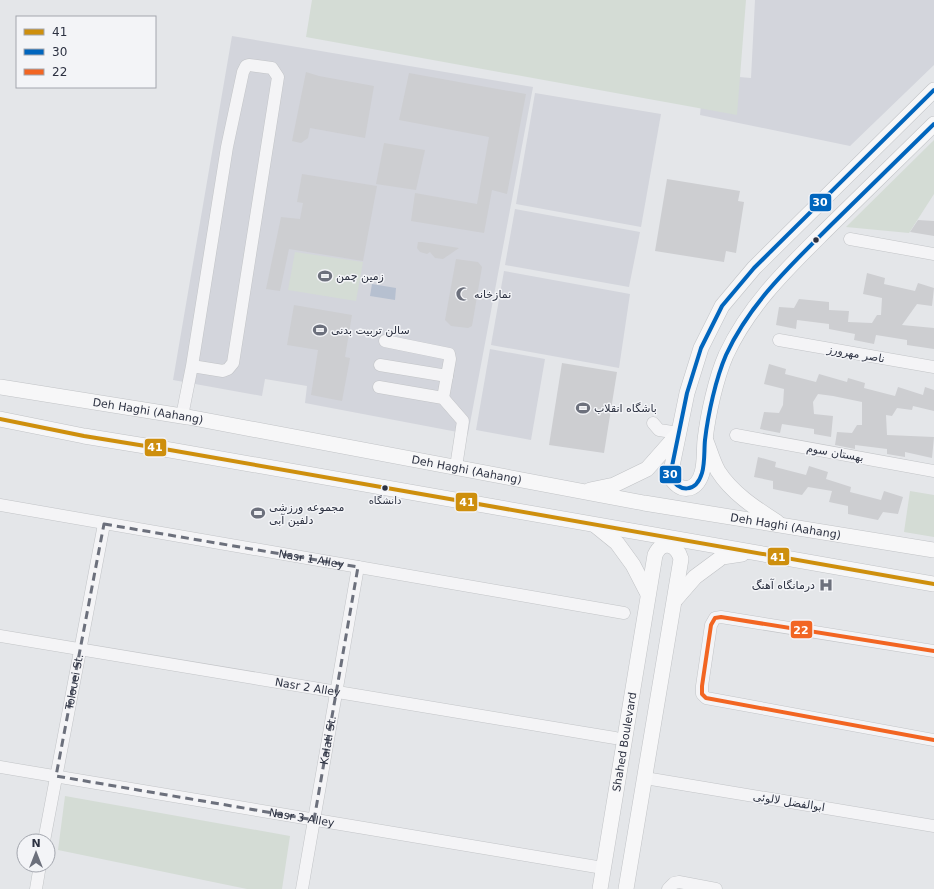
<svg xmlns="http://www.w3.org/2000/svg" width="934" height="889" font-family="'DejaVu Sans',Cairo,sans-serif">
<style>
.built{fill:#d3d5dc}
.green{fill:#d4dcd5}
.water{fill:#b6c0d0}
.building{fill:#cdced1}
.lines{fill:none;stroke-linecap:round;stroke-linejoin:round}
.minor-casing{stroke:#c2c4c7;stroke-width:13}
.major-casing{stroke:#c1c3c6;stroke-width:16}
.minor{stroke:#f4f4f6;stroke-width:12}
.major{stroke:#f7f7f8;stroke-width:15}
.bus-1-casing{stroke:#f3f4f7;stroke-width:7}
.bus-2-casing{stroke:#f3f4f7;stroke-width:7}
.bus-3-casing{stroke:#f3f4f7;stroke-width:7}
.bus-1{stroke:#ce8f0d;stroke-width:4}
.bus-2{stroke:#0065bd;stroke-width:4}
.bus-3{stroke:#f26522;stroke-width:4}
.marked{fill:none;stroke:#6c707c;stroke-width:3;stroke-dasharray:8 5;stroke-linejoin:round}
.bus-dot{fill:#2c3141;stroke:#f3f4f7;stroke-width:1.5}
.labels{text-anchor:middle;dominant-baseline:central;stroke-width:3;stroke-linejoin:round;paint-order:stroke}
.bus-label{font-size:10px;fill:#2c3141;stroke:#f3f4f7}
.poi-label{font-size:11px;fill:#2c3141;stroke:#f3f4f7;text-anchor:start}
.street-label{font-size:11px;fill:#2c3141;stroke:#f3f4f7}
.line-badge{stroke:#f3f4f7;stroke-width:1.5}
.badge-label{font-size:11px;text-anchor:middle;font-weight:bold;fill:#fff}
</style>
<rect width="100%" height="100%" fill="#e4e6e9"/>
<g class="built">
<polygon points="755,0 934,0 934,65 850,146 700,115 704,74 751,78"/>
<polygon points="232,36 533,87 468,434 305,403 307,386 265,379 262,396 173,380"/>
<polygon points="535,93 661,114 641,227 516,204"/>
<polygon points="515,209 640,232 629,287 505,265"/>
<polygon points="504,271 630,294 619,368 491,345"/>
<polygon points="490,349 545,359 531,440 476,430"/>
</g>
<g class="green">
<polygon points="312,0 746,0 737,115 306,37"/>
<polygon points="934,140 934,194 909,233 846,227"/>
<polygon points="295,252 363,262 356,301 288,290"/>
<polygon points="910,491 934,495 934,537 904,532"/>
<polygon points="65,796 290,836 282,889 247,889 58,850"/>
</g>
<polygon class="water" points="372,284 396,288 395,300 370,296"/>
<g class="building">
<polygon points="306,72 319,76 374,86 365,138 310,128 308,138 301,143 292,141"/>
<polygon points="409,73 526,94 507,194 492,190 484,233 411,221 415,193 477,204 489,137 399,120"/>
<polygon points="384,143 425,150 416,190 376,184"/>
<polygon points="302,174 377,186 363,261 289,249 280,291 266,289 281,217 300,219 303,203 297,202"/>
<polygon points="667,179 740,191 738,201 744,202 736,253 726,251 724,262 655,251"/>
<polygon points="918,220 934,221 934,236 910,232"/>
<polygon points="418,242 422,242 459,248 443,259 435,258 430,252 427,254 420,252 417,248"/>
<polygon points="456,259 478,262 482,267 472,326 468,328 451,326 445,320"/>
<polygon points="867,273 885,278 884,284 915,291 918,283 934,288 932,306 917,304 902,325 934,328 934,349 907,345 907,340 876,335 874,344 854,340 855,334 829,329 829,324 797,320 796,329 776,325 779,307 794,308 799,299 829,302 829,310 849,311 848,322 872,323 877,315 881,315 882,298 863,294"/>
<polygon points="294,305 352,315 345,357 350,358 342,401 311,395 318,350 287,345"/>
<polygon points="562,363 617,372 604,453 549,445"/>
<polygon points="769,364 786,369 785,374 816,382 819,374 847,382 848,378 865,383 864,388 895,396 898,387 923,395 925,387 934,390 934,411 913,406 912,410 897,408 892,416 886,415 887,435 934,437 932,458 905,452 905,457 887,454 887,449 855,445 855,449 835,445 837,432 852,433 857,425 862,425 862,402 833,396 818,394 813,402 814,414 833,416 831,437 814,434 814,429 782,424 780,433 760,429 764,412 779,413 783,405 784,389 764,384"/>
<polygon points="758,457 776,462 775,467 806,475 809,466 828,472 826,479 851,487 850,492 881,500 884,491 903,497 898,514 883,512 878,520 848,514 848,506 829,502 832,491 808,487 802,495 773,489 773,481 754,477"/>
</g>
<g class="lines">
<defs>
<g id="minor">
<polyline points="850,239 934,254"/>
<polyline points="779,340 934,367"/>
<polyline points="385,341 449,354 450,359 443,398"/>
<polyline points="380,365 447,376"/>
<polyline points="379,387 443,398 463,421 456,467"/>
<polyline points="182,416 192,366 227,147 243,72 246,66 249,65 272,68 278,77 233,363 228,369 223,371 192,366"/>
<polyline points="653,423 659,430 679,433"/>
<polyline points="736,435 934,471"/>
<path id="s1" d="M0,505l624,108"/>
<path id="s2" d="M0,636l615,102"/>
<polyline points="934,651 721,617 715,618 711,625 702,686 702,694 706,698 934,740"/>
<path id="s3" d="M0,767l603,101"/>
<polyline points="645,778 934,826"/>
<path id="s4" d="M44,841l60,-317"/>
<polyline points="36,889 40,865"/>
<path id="s5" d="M302,889l56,-322"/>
<polyline points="668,889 674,883 679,882 716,889"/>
</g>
<g id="major">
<path d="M934,90l-180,178 -32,38 -21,42 -14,45 -17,83c9,17 26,17 32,-3 3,-10 2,-23 3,-33 3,-26 11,-62 21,-85 24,-52 64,-89 104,-129 35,-34 69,-68 104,-102"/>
<path id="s6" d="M0,387l188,30 456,86 290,47"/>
<polyline points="0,419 84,436 170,450 934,584"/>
<path d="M706,441c4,10 7,21 12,30 14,22 37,37 59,51"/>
<polyline points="590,490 614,485 647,469 677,435"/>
<polyline points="596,526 617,543 633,565 648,594"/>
<polyline points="675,600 695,577 722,557 742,554"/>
<path id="s7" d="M600,889l55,-334c7,-16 22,-11 26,4l-55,330"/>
</g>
</defs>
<use href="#minor" class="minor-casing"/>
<use href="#major" class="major-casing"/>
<use href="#minor" class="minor"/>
<use href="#major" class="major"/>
<defs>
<polyline id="bus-1" points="0,419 84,436 170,450 934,584"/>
<path id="bus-2" d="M934,90l-180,178 -32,38 -21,42 -14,45 -17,83c9,17 26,17 32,-3 3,-10 2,-23 3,-33 3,-26 11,-62 21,-85 24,-52 64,-89 104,-129 35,-34 69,-68 104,-102"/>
<polyline id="bus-3" points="934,651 721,617 715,618 711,625 702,686 702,694 706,698 934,740"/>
</defs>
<use href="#bus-1" class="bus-1-casing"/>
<use href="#bus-2" class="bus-2-casing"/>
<use href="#bus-3" class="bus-3-casing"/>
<use href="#bus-1" class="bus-1"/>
<use href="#bus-2" class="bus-2"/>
<use href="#bus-3" class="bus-3"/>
</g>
<path class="marked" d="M104,524l254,43 -44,253 -258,-44z"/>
<defs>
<symbol id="stadium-bare" viewBox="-9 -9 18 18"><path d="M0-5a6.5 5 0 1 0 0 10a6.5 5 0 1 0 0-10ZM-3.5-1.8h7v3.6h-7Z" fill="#6c707c" stroke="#f3f4f7" stroke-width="2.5" paint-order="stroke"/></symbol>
<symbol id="mosque-bare" viewBox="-9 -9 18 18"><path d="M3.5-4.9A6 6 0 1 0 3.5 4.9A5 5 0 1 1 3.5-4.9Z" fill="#6c707c" stroke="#f3f4f7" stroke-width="2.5" paint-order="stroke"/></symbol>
<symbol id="hospital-bare" viewBox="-9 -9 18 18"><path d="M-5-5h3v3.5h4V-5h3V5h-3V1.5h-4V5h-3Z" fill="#6c707c" stroke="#f3f4f7" stroke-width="2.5" paint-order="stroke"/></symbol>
</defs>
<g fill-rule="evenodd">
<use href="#stadium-bare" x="315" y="266" width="20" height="20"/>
<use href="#mosque-bare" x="453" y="284" width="20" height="20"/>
<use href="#stadium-bare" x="310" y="320" width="20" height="20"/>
<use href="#stadium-bare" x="573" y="398" width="20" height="20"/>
<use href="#stadium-bare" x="248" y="503" width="20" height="20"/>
<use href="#hospital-bare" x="816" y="575" width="20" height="20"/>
</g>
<g class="bus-dot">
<circle cx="816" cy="240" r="3.5"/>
<circle cx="385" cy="488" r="3.5"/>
</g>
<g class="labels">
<g class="bus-label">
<text x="385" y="500">دانشگاه</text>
</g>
<g class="poi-label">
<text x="336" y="276">زمین چمن</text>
<text x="474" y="294">نمازخانه</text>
<text x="331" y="330">سالن تربیت بدنی</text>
<text x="594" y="408">باشگاه انقلاب</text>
<text x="269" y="507">مجموعه ورزشی<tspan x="269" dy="13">دلفین آبی</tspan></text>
<text x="815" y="585" text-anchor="end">درمانگاه آهنگ</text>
</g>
<g class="street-label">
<text transform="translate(856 354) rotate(10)">ناصر مهرورز</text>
<text stroke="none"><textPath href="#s6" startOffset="150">Deh Haghi (Aahang)</textPath></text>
<text transform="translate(835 453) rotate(10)">بهستان سوم</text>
<text stroke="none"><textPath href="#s6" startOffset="474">Deh Haghi (Aahang)</textPath></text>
<text stroke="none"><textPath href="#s6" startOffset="798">Deh Haghi (Aahang)</textPath></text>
<text stroke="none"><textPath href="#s1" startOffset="316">Nasr 1 Alley</textPath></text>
<text stroke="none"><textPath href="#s4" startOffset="162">Tolouei St.</textPath></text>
<text stroke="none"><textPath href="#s2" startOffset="312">Nasr 2 Alley</textPath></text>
<text stroke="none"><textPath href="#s5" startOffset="151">Kalati St.</textPath></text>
<text stroke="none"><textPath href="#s7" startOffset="149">Shahed Boulevard</textPath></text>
<text transform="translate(789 802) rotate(9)">ابوالفضل لالوئی</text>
<text stroke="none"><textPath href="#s3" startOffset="306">Nasr 3 Alley</textPath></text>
</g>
</g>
<g class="line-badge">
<rect x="809" y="193" width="23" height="19" rx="4" fill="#0065bd"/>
<rect x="144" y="438" width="23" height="19" rx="4" fill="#ce8f0d"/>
<rect x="659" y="465" width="23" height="19" rx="4" fill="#0065bd"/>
<rect x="455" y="492" width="23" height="20" rx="4" fill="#ce8f0d"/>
<rect x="767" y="547" width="23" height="19" rx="4" fill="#ce8f0d"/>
<rect x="790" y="620" width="23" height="19" rx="4" fill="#f26522"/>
</g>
<g class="badge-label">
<text x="820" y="206">30</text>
<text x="155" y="451">41</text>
<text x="670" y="478">30</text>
<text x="467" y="506">41</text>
<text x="778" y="561">41</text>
<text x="801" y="634">22</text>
</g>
<rect x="16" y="16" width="140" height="72" fill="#f3f4f7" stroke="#a3a6ae"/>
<rect x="24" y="29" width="20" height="6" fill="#ce8f0d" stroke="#a3a6ae"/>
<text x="52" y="36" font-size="12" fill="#2c3141">41</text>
<rect x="24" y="49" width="20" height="6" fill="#0065bd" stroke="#a3a6ae"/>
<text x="52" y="56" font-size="12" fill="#2c3141">30</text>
<rect x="24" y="69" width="20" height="6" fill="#f26522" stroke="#a3a6ae"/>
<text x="52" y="76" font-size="12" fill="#2c3141">22</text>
<g transform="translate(36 853)"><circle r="19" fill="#f3f4f7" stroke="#a3a6ae"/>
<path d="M0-3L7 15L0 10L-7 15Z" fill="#6c707c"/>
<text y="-6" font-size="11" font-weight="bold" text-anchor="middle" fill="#2c3141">N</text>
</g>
</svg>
